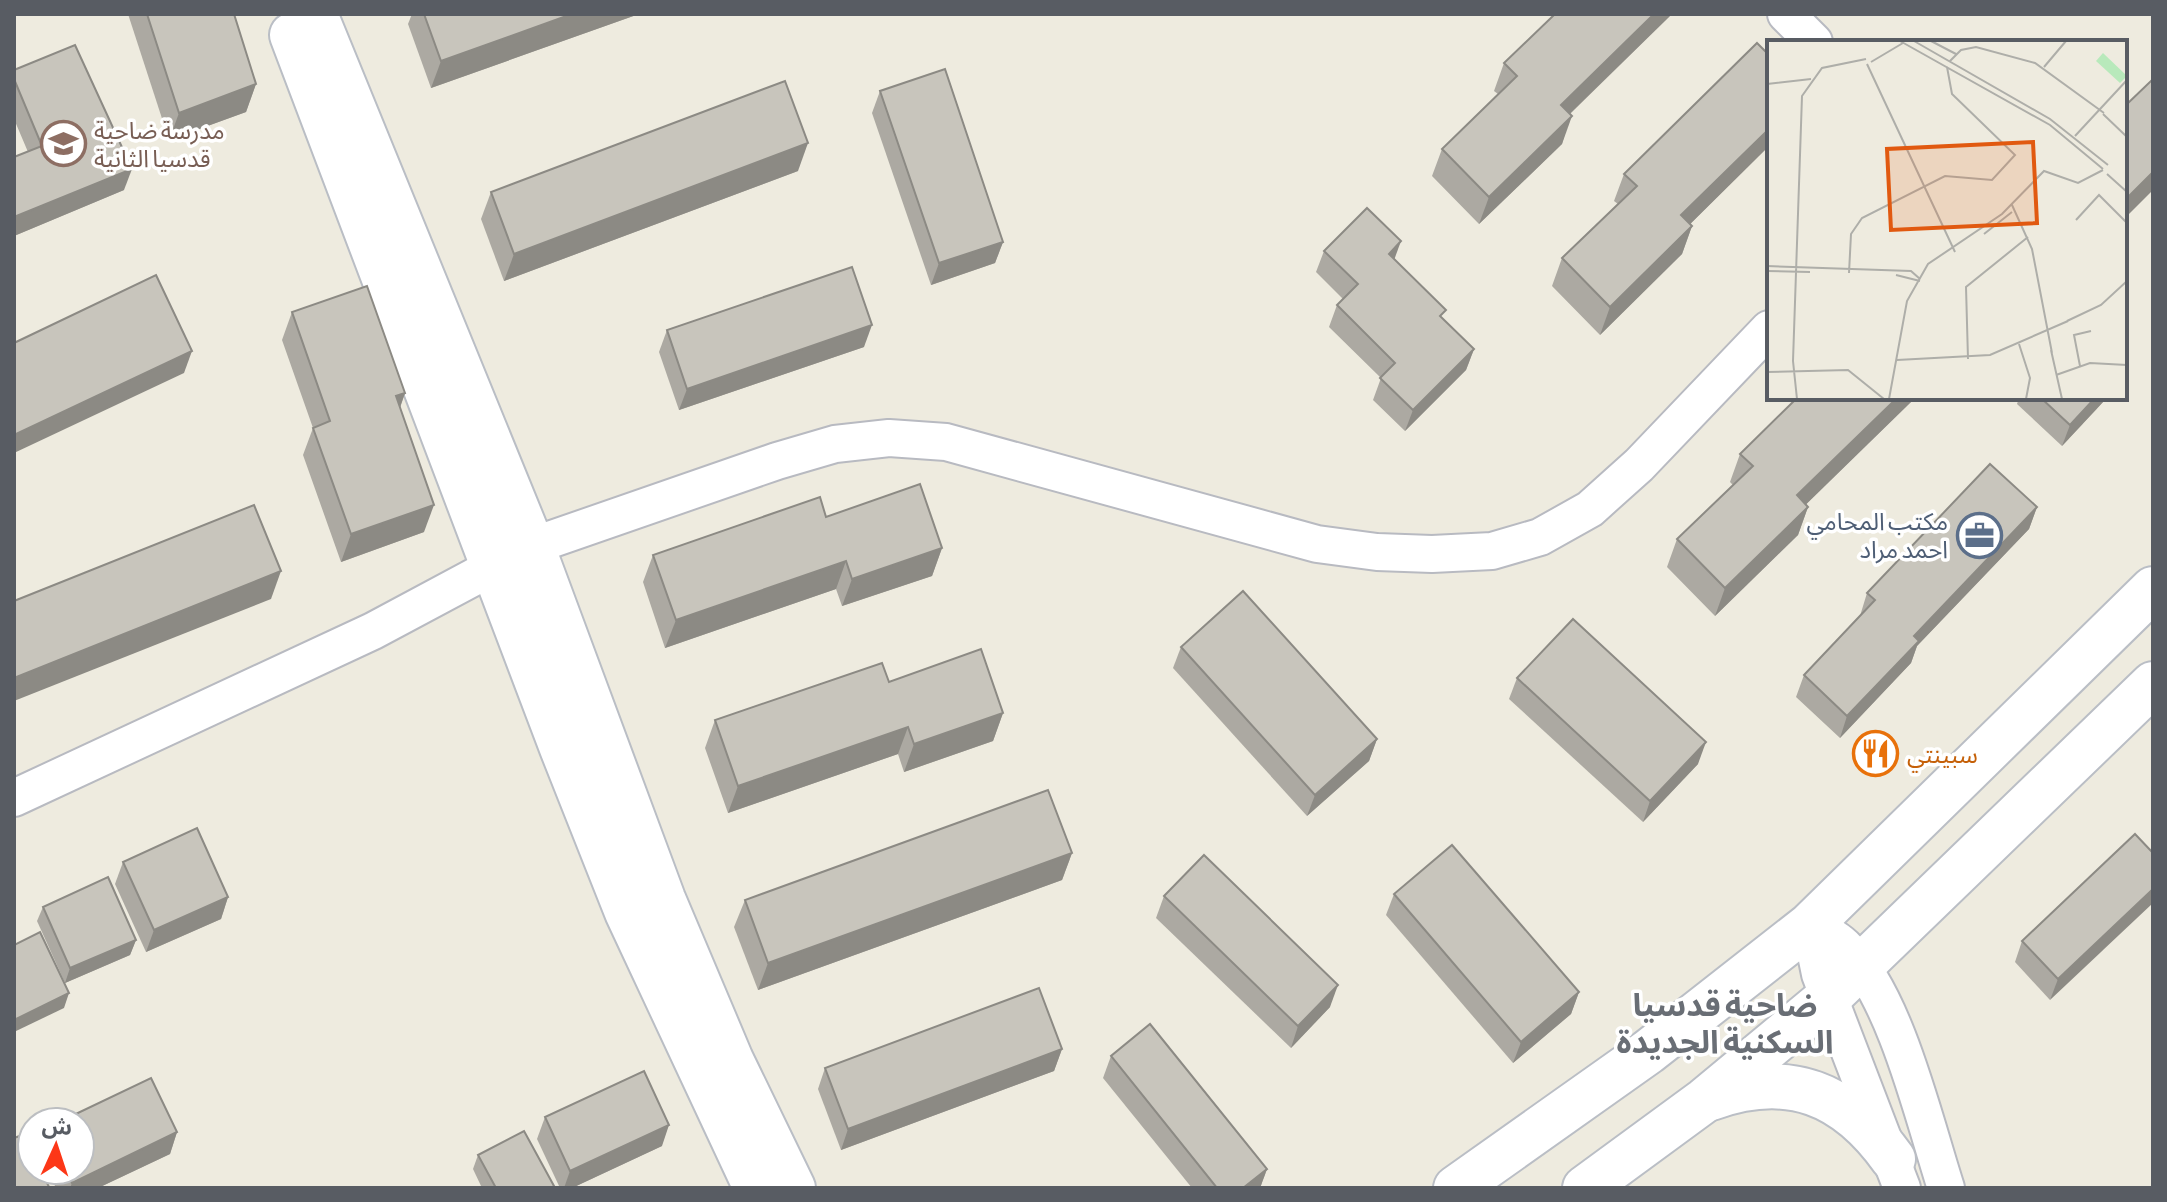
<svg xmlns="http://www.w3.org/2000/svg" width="2167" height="1202" font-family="'Asap Condensed','Noto Sans Arabic',sans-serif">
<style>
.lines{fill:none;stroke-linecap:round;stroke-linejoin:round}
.street-casing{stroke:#b8bac1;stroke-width:40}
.secondary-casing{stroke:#babec5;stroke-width:48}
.street{stroke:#fff;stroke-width:36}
.secondary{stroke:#fff;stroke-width:44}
.wall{fill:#aca9a2}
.shaded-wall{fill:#8c8a84}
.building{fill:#c8c5bc;stroke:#8c8a84;stroke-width:2}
.labels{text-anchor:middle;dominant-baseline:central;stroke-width:7;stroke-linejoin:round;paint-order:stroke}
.education-label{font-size:24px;fill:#785e54;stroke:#fff;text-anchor:start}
.service-label{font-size:24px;fill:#4e5e75;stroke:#fff;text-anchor:end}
.food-label{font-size:24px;fill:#c56008;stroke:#fff;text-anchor:start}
.district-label{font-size:32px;font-weight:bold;fill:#696e75;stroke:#fff}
.inset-road{fill:none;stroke:#aeaea9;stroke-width:2}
.view{fill:#e15910;fill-opacity:0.15;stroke:#e15910;stroke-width:4}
.inset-edge{fill:none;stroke:#585c63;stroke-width:4}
</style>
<rect width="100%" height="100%" fill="#eeebdf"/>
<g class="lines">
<defs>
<g id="street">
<polyline points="1786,14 1814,42"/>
<polyline points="14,798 373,631 532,546 777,461 835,444 889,438 946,442 1317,544 1377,552 1432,554 1492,551 1540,537 1590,509 1639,465 1769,329"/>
<path d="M1810,925c13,7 27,13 37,24 49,49 77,171 99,239"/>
<polyline points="1810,925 1820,974 1902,1188"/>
</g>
<g id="secondary">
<polyline points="315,14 532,546 663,899 731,1060 793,1188"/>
<polyline points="292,35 562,748 627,912 756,1188"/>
<path d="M1711,1098c78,-28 135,-5 182,61"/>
<polyline points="1456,1188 1648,1052 1810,925 2153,589"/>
<polyline points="1585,1188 1705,1100 1829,997 2153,684"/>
</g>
</defs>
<use href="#street" class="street-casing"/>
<use href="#secondary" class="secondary-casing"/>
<use href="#street" class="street"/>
<use href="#secondary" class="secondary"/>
</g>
<g class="wall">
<polygon points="128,14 234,14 256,84 246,112 169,140"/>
<polygon points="412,14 639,14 431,88 408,24"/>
<polygon points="1555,14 1672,14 1570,114 1562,144 1479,224 1432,176 1442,149 1498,94 1494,91 1504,63"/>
<polygon points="1769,55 1769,146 1690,224 1692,226 1682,254 1600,335 1552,286 1562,258 1618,204 1614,201 1624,174"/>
<polygon points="14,70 124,190 14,236 14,157 28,152 14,119"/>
<polygon points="880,91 1003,242 995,263 931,285 872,113"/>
<polygon points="798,171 504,281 481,219 491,192"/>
<polygon points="1324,251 1395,259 1443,319 1474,349 1466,370 1405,431 1373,400 1381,378 1329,327 1337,305 1343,299 1316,272"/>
<polygon points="292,312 405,393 400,408 424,532 341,562 303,455 313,428 282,340"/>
<polygon points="667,330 864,347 679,410 659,352"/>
<polygon points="2019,398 2106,398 2104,401 2062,446 2017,404"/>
<polygon points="1912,401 1806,504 1808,507 1798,535 1715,616 1667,567 1677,539 1733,485 1730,482 1740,454"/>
<polygon points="2037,507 2029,529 1917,646 1911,663 1840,738 1796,697 1804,675 1860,616 1867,593"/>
<polygon points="826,517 942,548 932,576 842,606 836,589 665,648 643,582 653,555"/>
<polygon points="1181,647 1377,739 1369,761 1307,816 1173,668"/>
<polygon points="1517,678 1698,764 1643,822 1509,699"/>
<polygon points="889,682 1003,713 993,741 904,772 898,754 728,813 705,748 715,720"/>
<polygon points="2135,834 2050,1000 2015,962 2022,941"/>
<polygon points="1072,853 1062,880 758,990 734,927 745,900"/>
<polygon points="123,862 228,897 221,919 146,952 115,884"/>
<polygon points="1394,894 1579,992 1571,1014 1513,1063 1386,915"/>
<polygon points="1164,896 1330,1007 1291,1048 1156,918"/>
<polygon points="43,907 136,940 130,955 65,983 37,921"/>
<polygon points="1062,1049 1054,1071 841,1150 818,1089 825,1068"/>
<polygon points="1111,1056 1267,1169 1260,1188 1192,1188 1103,1078"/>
<polygon points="545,1117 662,1146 572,1188 560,1188 537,1139"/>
<polygon points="177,1132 170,1154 98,1188 56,1188 47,1170 80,1170"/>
<polygon points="478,1155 553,1188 482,1188 473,1169"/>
</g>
<g class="shaded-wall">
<polygon points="572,14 639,14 431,88 441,61"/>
<polygon points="1654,14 1672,14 1551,132 1561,105"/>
<polygon points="256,84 246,112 169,140 179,113"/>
<polygon points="1572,116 1562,144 1479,224 1489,197"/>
<polygon points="1769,129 1769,146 1671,243 1681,215"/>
<polygon points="808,143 798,171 504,281 514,254"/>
<polygon points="132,169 124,190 14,236 14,217"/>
<polygon points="2153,172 2153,190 2125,218 2125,205 2128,197"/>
<polygon points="1692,226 1682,254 1600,335 1610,307"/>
<polygon points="1401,241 1393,263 1389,254"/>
<polygon points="1003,242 995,263 931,285 939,263"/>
<polygon points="872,325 864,347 679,410 687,389"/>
<polygon points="1474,349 1466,370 1405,431 1413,410"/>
<polygon points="192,351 184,373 14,453 14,435"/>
<polygon points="405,393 395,421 396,396"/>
<polygon points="1897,398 1913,398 1912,401 1787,523 1797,495"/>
<polygon points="2095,398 2106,398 2104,401 2062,446 2070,425"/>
<polygon points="434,505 424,532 341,562 351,534"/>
<polygon points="1808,507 1798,535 1715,616 1725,588"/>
<polygon points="2037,507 2029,529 1917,646 1911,663 1840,738 1847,716 1914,636"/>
<polygon points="942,548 932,576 842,606 852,579"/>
<polygon points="846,561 836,589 665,648 676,620"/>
<polygon points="281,571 271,599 14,701 14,678"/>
<polygon points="1003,713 993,741 904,772 914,744"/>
<polygon points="908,727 898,754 728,813 738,786"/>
<polygon points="1377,739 1369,761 1307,816 1315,795"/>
<polygon points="1706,742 1698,764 1643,822 1650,801"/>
<polygon points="1072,853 1062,880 758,990 768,963"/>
<polygon points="2153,889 2153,903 2050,1000 2058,979"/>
<polygon points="228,897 221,919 146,952 154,930"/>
<polygon points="136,940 130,955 65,983 70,968"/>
<polygon points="1338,985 1330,1007 1291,1048 1298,1026"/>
<polygon points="1579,992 1571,1014 1513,1063 1521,1042"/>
<polygon points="69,993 64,1008 14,1032 14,1020"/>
<polygon points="1062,1049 1054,1071 841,1150 848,1129"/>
<polygon points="669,1125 662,1146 572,1188 564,1188 570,1171"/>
<polygon points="177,1132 170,1154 98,1188 70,1188 72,1183"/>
<polygon points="1267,1169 1260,1188 1243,1188"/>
</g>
<g class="building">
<polygon points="147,14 234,14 256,84 179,113"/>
<polygon points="424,14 572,14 441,61"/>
<polygon points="1555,14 1654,14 1561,105 1572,116 1489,197 1442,149 1517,76 1504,63"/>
<polygon points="1757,43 1769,55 1769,129 1681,215 1692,226 1610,307 1562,258 1637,186 1624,174"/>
<polygon points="75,45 132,169 14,217 14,157 42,146 14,79 14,70"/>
<polygon points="945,69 1003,242 939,263 880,91"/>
<polygon points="2153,79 2153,172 2128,197 2125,194 2125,106"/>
<polygon points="785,81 808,143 514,254 491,192"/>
<polygon points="1367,208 1401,241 1389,254 1446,310 1440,316 1474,349 1413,410 1380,378 1395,363 1337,305 1358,284 1324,251"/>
<polygon points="852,267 872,325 687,389 667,330"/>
<polygon points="156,275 192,351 14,435 14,343"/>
<polygon points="367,286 405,393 396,396 434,505 351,534 313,428 330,421 292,312"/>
<polygon points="1797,398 1897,398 1797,495 1808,507 1725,588 1677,539 1753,466 1740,454"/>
<polygon points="2041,398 2095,398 2070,425"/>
<polygon points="1990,464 2037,507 1914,636 1919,641 1847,716 1804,675 1875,600 1867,593"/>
<polygon points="920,484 942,548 852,579 846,561 676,620 653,555 820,497 826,517"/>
<polygon points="254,505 281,571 14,678 14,601"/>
<polygon points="1243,591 1377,739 1315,795 1181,647"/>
<polygon points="1573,619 1706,742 1650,801 1517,678"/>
<polygon points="981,649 1003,713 914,744 908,727 738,786 715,720 882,663 889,682"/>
<polygon points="1048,790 1072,853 768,963 745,900"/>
<polygon points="197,828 228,897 154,930 123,862"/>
<polygon points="2135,834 2153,853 2153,889 2058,979 2022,941"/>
<polygon points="1452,845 1579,992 1521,1042 1394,894"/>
<polygon points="1204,855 1338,985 1298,1026 1164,896"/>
<polygon points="108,877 136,940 70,968 43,907"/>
<polygon points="40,932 69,993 14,1020 14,945"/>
<polygon points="1039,988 1062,1049 848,1129 825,1068"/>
<polygon points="1150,1024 1267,1169 1243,1188 1217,1188 1111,1056"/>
<polygon points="644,1071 669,1125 570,1171 545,1117"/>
<polygon points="151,1078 177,1132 72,1183 66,1170 80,1170 80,1122 59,1122"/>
<polygon points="524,1131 554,1186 551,1188 496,1188 478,1155"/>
<polygon points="25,1134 32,1149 32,1170 41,1170 49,1187 46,1188 14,1188 14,1138"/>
</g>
<defs>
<symbol id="school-ring" viewBox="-11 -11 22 22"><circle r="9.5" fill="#fff" stroke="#8d6e63" stroke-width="1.5"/><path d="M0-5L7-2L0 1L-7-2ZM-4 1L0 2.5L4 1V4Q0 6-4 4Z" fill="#8d6e63"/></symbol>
<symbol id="office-ring" viewBox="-11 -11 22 22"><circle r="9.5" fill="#fff" stroke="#5c6f8a" stroke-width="1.5"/><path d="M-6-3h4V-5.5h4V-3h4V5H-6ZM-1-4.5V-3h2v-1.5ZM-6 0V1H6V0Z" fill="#5c6f8a"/></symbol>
<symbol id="restaurant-ring" viewBox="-11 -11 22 22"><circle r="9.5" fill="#fff" stroke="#e8710a" stroke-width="1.5"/><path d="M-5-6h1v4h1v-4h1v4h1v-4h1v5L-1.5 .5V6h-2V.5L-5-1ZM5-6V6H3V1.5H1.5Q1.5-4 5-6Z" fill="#e8710a"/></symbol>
</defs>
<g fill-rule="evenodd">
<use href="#school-ring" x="38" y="118" width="51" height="51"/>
<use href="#office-ring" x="1954" y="510" width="51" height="51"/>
<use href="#restaurant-ring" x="1850" y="728" width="51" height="51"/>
</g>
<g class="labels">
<g class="education-label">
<text x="94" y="130">مدرسة ضاحية<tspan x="94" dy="28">قدسيا الثانية</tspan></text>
</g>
<g class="service-label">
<text x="1948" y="521">مكتب المحامي<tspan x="1948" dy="28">احمد مراد</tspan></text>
</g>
<g class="food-label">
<text x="1907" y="754">سبينتي</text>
</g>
<g class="district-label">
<text x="1725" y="1004">ضاحية قدسيا<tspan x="1725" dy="37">السكنية الجديدة</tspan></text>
</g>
</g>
<g transform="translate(1767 40)">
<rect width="360" height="360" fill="#eeebdf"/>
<path d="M336,13l24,23 -7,7 -24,-22z" fill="#b8e9bb"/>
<path class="inset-road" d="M133,1l150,84 53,44M147,1l136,78 58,46M164,1l25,13M183,21l11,-11 15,-3 59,16 69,50M104,22l32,-19M100,24l88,188M277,27l22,-26M0,44l44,-5M336,74l24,23M308,96l52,-56M340,134l20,18M245,165l20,44 20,104M309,180l23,-25 28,28M217,194l28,-22M0,226l144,5 9,8M0,231l43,1M82,233l2,-39 11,-16 83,-42 47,4 23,-25 -63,-61 -5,-27M129,235l24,6M300,281l34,-16 26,-24M252,304l11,34 -4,21M284,310l11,49M201,319l-2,-72 62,-50M130,320l93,-5 78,-34M313,326l-6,-31 17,-4M0,332l81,-2 36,29M289,335l34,-12 37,2M30,359l-4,-38 9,-265 20,-28 44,-9M122,359l18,-98 21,-37 74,-50 42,-43 34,12 25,-13"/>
<path class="view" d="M266,102l4,81 -146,7 -4,-81z"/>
<rect width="360" height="360" class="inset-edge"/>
</g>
<rect width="2167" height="1202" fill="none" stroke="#585c63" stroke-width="32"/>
<g transform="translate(56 1146) rotate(3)"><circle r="38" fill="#ffffff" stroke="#bcbec1" stroke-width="2"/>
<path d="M0-6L14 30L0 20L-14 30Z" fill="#fc3717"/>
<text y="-12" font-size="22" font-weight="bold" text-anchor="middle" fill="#585c63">ش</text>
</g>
</svg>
